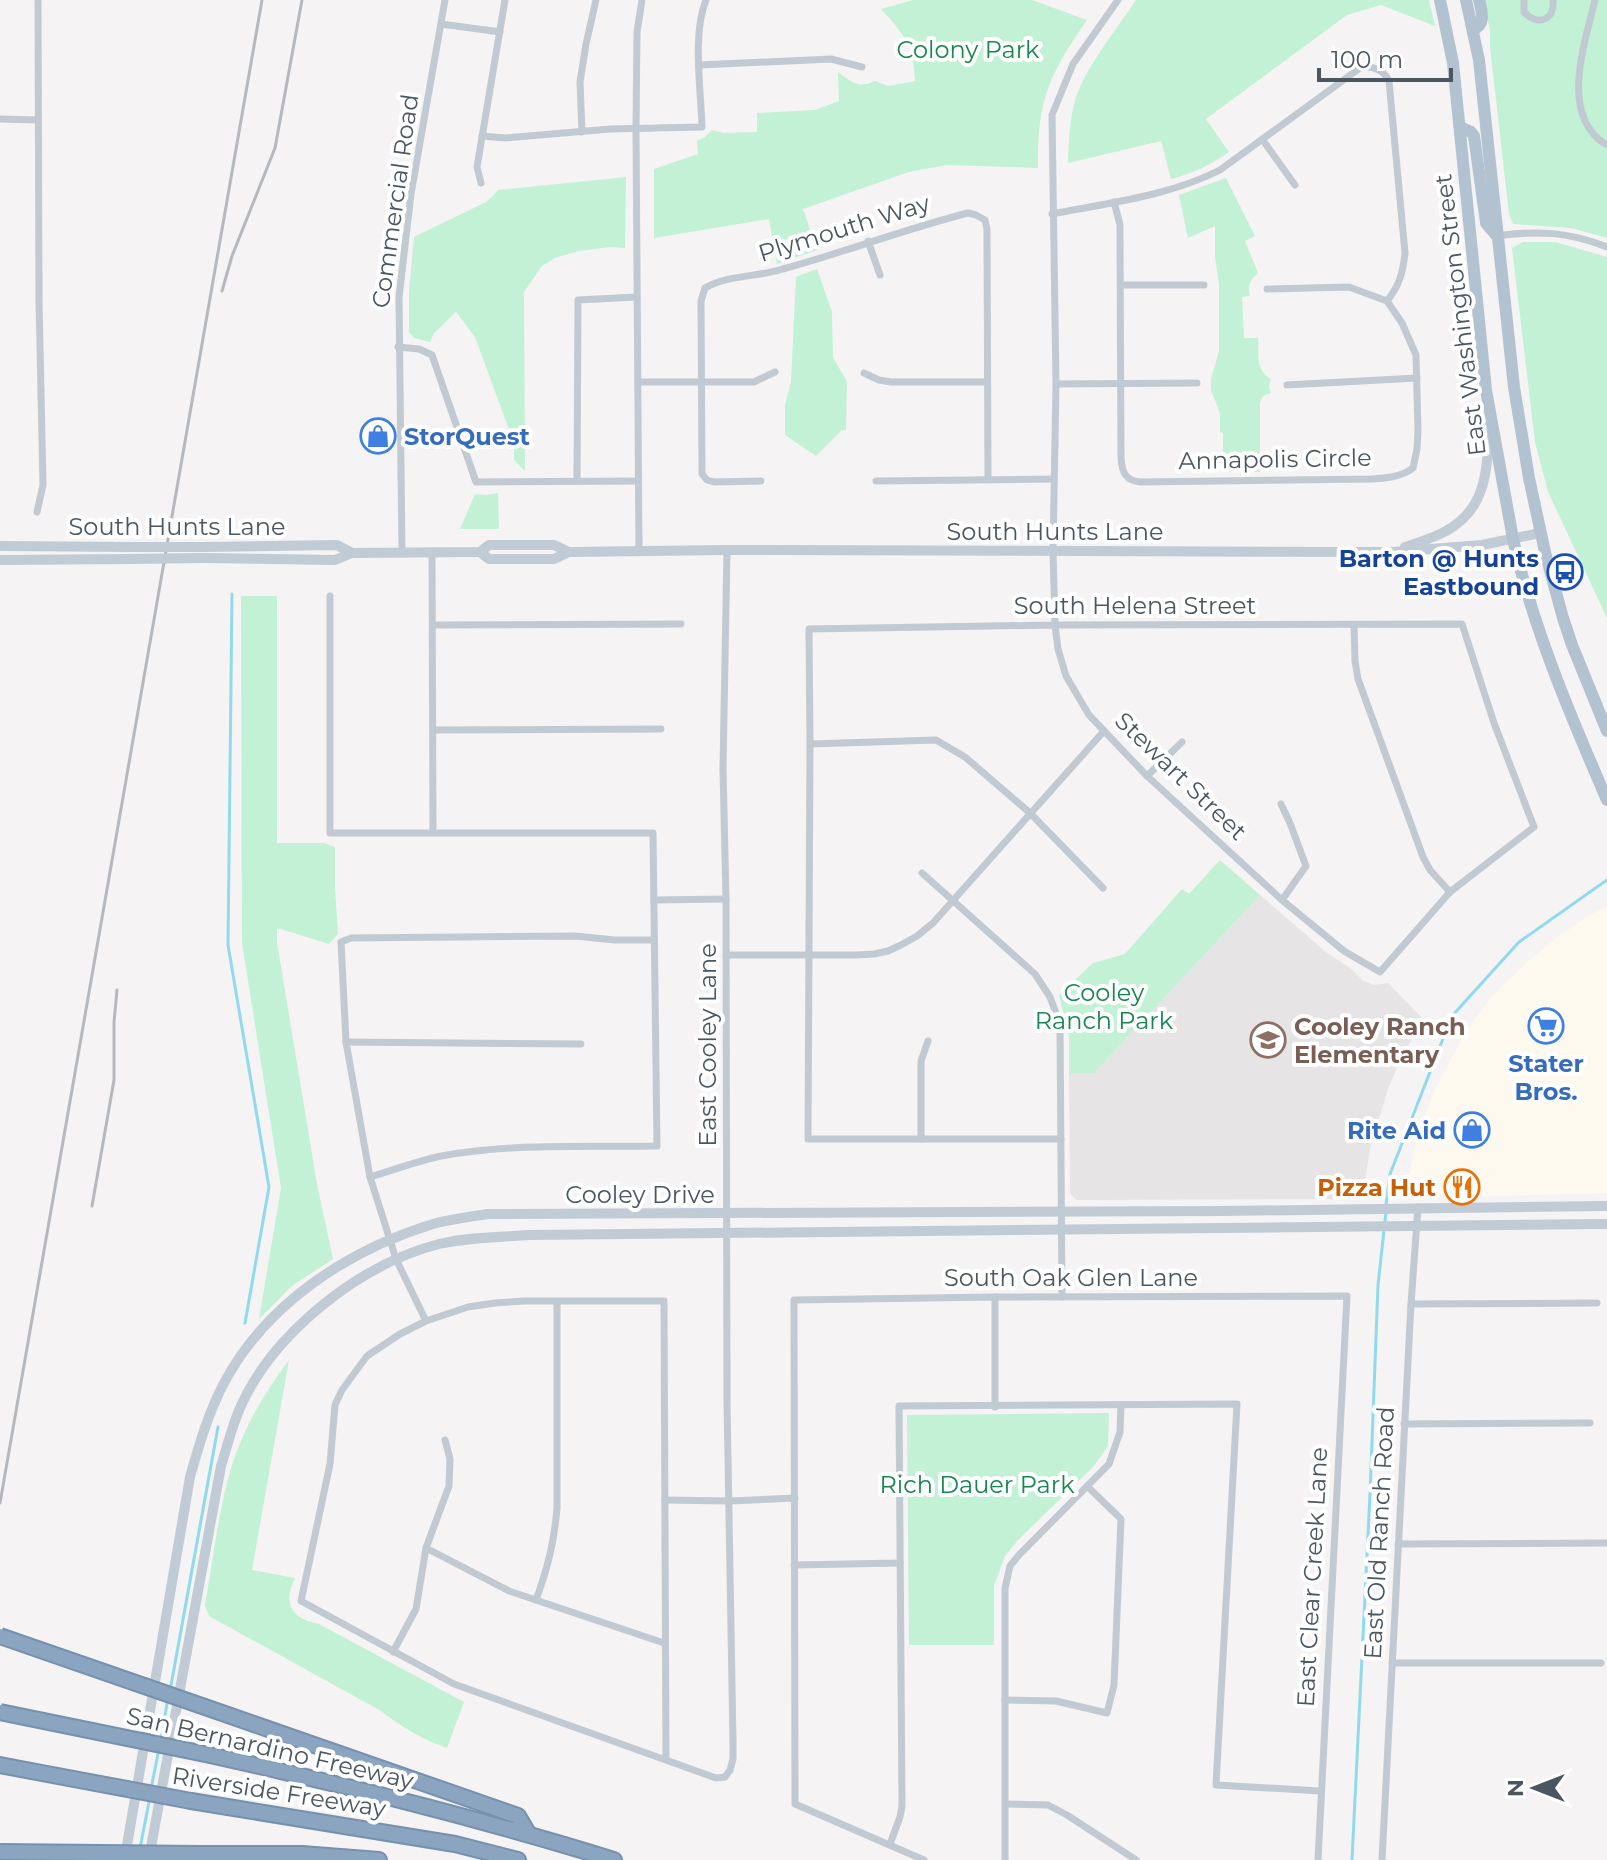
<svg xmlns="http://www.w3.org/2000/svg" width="1607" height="1860" font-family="Montserrat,sans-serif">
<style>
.commercial{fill:#fdf9ef}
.education{fill:#e6e4e5}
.green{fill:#c3f1d5}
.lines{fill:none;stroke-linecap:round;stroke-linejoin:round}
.stream{stroke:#90daee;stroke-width:3}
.highway-casing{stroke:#7690ad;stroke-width:18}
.street{stroke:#c1cad2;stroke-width:7}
.secondary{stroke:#c1cbd6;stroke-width:10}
.primary{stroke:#b3c2d1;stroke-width:12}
.highway{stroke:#8ba5c1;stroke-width:14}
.rail{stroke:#b5b8bd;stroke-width:3}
.highway-bridge-casing{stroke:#7690ad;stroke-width:18;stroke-linecap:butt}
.secondary-bridge{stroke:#c1cbd6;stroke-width:10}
.highway-bridge{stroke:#8ba5c1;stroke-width:14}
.labels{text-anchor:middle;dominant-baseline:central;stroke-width:8;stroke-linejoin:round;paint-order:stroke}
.park-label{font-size:24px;fill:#17864f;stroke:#fff}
.street-label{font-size:24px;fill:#4a5661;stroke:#fff}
.shop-label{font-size:24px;font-weight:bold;fill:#366cbe;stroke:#fff;text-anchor:start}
.transit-label{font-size:24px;font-weight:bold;fill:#164399;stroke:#fff;text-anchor:end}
.education-label{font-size:24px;font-weight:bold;fill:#785e54;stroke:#fff;text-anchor:start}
.food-label{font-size:24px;font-weight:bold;fill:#c56008;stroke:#fff;text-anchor:end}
</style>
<rect width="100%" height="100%" fill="#f5f3f3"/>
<polygon class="commercial" points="1607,907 1607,1193 1467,1197 1449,1195 1405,1196 1418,1133 1434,1091 1466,1031 1493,995 1528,961 1559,936 1591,914"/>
<polygon class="education" points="1260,895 1326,952 1353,970 1362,980 1374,985 1388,983 1423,1019 1400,1060 1388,1089 1370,1149 1362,1199 1076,1200 1070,1193 1069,1073 1094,1073"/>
<g class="green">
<path d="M913,0h119l55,20c-38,55 -50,80 -49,148l-92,-3 -37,7 -106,37 14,41 -40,14 -8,-45 -115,19v-69l44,-15 -1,-13 8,-4 7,-7 11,3 34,-1v-19l58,-3 24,-9 -1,-29c13,10 21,17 37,9l13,5 27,-5c-1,-33 -11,-48 -34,-72z"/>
<path d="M1136,0h293l6,26 -54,-21 -34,10 -141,104 23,33c-19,13 -35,21 -58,27l-10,-38 -93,22c1,-21 1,-41 7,-62 9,-32 42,-72 61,-101z"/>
<polygon points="1483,0 1607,0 1607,238 1571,228 1513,224 1509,214 1490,47 1490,30"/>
<polygon points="626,177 625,248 610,247 579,251 555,258 542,266 524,292 525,471 514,460 514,443 475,337 456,312 434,333 430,342 414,338 409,332 409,292 414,237 486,202 492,197 498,190"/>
<path d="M1226,178l29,58 -10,5 13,32c-8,7 -11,13 -8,23l-8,1 2,41h14c1,18 -3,31 13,41l-2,7 2,7 -8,3 -3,7v69h-37v-39l-3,-1v-19l-9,-23v-11l8,-28v-67l-4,-27v-31l-27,12 -9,-43z"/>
<polygon points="1523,242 1555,242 1607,257 1607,618 1548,492 1535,442 1512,248"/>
<polygon points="817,269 832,312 833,357 847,382 846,430 842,430 816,456 785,435 785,405 791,381 796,277"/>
<polygon points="498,493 499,529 460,529 475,494 486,495"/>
<polygon points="241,596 277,596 277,843 324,843 335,847 335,887 338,934 329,944 277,928 277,942 317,1184 333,1259 293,1285 259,1319 281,1188 242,943"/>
<polygon points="1220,860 1260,895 1094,1073 1069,1073 1069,1037 1059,995 1093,963 1125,954 1182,889 1189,894"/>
<path d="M289,1360l-37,210 43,8c-13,26 -3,41 24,46l145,78 -17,46c-25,-9 -46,-21 -66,-37l-172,-95 -4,-11c9,-49 15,-113 34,-159 12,-31 30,-59 50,-86z"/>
<polygon points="1109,1413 1108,1446 1094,1466 1018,1540 1005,1556 994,1586 994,1645 909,1645 907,1415"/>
</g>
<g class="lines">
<g class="stream">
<polyline points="232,594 228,945 269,1187 245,1323"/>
<polyline points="1386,1205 1390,1174 1452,1016 1519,942 1607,880"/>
<polyline points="170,1691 218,1427"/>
<polyline points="161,1738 168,1698"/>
<polyline points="151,1789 159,1749"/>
<polyline points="140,1848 150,1797"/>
<polyline points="1352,1860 1370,1494 1378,1285 1386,1212"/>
</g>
<defs>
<g id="highway">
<polyline points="205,1707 518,1816 528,1833"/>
<path d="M210,1755c136,30 271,64 404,105"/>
<polyline points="0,1765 31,1771"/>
<polyline points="191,1801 455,1844 518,1860"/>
<polyline points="201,1854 302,1854 379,1860"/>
</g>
</defs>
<use href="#highway" class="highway-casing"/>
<g class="street">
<path d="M1524,0v12c14,15 31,8 29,-12"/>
<path d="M1595,0c-10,43 -36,114 10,144"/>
<polyline points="441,24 500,32"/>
<polyline points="699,65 831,59 862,67"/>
<polyline points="0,119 38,120"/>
<polyline points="582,132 580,82 586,44 596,0"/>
<path d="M482,136l23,2 105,-9 92,-2c-1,-38 -10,-92 4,-127"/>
<polyline points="1262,139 1295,185"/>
<polyline points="481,183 477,167 505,0"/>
<path d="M1114,202l6,23v14l1,219c1,15 5,23 20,24l231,-3c15,-1 29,-2 41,-11l4,-19 1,-19 -2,-75 -14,-32 -15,-22 -38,-14 -82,2"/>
<path d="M1052,214c56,-11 117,-18 168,-44l140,-102c12,-3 24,2 29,13l16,172c-2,20 -6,33 -18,48"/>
<path d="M1497,236c41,-6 72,-4 110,11"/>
<polyline points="868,241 880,275"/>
<polyline points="1121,285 1204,285"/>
<polyline points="398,347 419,349 432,355 476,482 638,481"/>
<polyline points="864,373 879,380 891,382 987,382"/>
<polyline points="639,382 754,382 775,372"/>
<polyline points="1056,384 1197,383"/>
<polyline points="1287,385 1417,378"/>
<polyline points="577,481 578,300 637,297"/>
<path d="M761,481l-47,1 -7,-2 -5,-6 -1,-173 4,-13c22,-13 53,-11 78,-19 62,-17 122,-40 185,-56l8,2 9,5 2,9 1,250"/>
<polyline points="876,481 1054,479"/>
<polyline points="37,512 43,485 39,301 38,0"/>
<polyline points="639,551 636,129 637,32 642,0"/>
<polyline points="432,552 433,832"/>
<polyline points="402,553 399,297 411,194 445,0"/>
<path d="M330,596v237h323l4,313c-72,1 -145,-3 -216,10 -24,5 -47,14 -71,21"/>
<polyline points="433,625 681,624"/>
<polyline points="1354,625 1355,661 1358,679 1423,857 1430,870 1450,892"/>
<polyline points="433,730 661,729"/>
<polyline points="810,744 936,740 965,757 1030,813 1103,888"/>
<polyline points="1147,776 1182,742"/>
<polyline points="1281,804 1290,823 1306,866 1282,900"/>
<polyline points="922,873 1035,974 1050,997 1060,1024 1062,1297"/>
<polyline points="654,900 726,899"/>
<polyline points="726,955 857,955 874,954 888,951 901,945 917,936 933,923 1104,731"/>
<polyline points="346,1042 581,1044"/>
<polyline points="921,1139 921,1061 928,1041"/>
<polyline points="1061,1139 808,1139 810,744 809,629 1055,625 1462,624 1494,723 1534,827 1450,892 1380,972 1344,951 1282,900 1147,776 1089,715 1066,676 1058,649 1055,625 1053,550 1056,384 1052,115 1073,64 1118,0"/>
<polyline points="1411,1304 1597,1303"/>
<polyline points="426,1321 396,1259 370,1177 346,1042 341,942 351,938 576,936 614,940 654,940"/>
<polyline points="995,1407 995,1297"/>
<polyline points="1404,1424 1590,1423"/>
<polyline points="665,1500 730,1501 795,1498"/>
<polyline points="1398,1544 1606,1543"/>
<polyline points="426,1548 509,1591 664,1643"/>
<polyline points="794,1565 900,1563"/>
<path d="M536,1600c12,-33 18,-57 21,-92v-206"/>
<polyline points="393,1652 416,1609 426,1548 449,1486 450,1459 445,1440"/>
<polyline points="1392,1663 1601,1663"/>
<polyline points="1005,1700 1056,1701 1107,1713 1114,1685 1121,1519 1088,1487"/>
<polyline points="666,1760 664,1301 524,1301 495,1303 468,1307 426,1321 400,1334 367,1356 342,1390 335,1405 330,1464 301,1601 454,1684 716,1778 725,1777 730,1770 733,1759 733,1743 727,1401 726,899 723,769 727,550"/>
<polyline points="1006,1804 1048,1805 1067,1815 1136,1860"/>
<polyline points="890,1844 900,1817 902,1806 899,1406 1237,1404 1216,1785 1320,1791"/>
<polyline points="924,1860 795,1804 794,1300 995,1297 1347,1296 1318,1860"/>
<polyline points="1005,1860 1005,1588 1010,1566 1019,1555 1109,1464 1120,1432 1121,1405"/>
<polyline points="1382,1860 1411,1304 1418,1207"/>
</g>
<g class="secondary">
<polyline points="0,546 131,547"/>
<polyline points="204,547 337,545 352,553"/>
<path d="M1405,547c14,-5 29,-9 41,-16 42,-23 41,-63 43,-105"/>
<polyline points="480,552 489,559 554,559 569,552"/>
<polyline points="202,558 335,560 352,553 480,552 489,545 554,545 569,552 727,550 1393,552 1482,545 1540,533"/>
<polyline points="0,560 130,559"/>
<path d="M125,1857l65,-380c9,-32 18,-63 33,-92 42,-81 125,-135 210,-161 17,-5 36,-7 54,-10l735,-3 385,-5"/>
<path d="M149,1858l72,-392c6,-19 11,-40 19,-58 33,-75 120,-144 199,-164 30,-7 61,-7 91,-9l1077,-11"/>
</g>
<g class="primary">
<path d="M1440,0l13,63 33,327 27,149c20,89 58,178 94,261"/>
<polyline points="1466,0 1479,60 1514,387 1529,478 1545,552 1563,618 1572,645 1607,731"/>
<path d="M1473,29c13,-4 9,-18 6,-29"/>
<polyline points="1460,127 1471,132 1474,136 1486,223 1497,236"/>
</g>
<use href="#highway" class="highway"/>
<g class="rail">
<polyline points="222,291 232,256 275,148 302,0"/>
<polyline points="92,1206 114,1080 114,1022 117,990"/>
<polyline points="0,1503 262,0"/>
</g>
<defs>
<g id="highway-bridge">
<polyline points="0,1636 205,1707"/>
<polyline points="0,1712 210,1755"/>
<polyline points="31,1771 191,1801"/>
<polyline points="0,1852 201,1854"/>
</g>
</defs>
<use href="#highway-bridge" class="highway-bridge-casing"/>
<g class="secondary-bridge">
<polyline points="131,547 204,547"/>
<polyline points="130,559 202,558"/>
</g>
<use href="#highway-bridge" class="highway-bridge"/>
</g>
<defs>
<symbol id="shop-ring" viewBox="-11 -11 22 22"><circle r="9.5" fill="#fff" stroke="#3f7fe0" stroke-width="1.5"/><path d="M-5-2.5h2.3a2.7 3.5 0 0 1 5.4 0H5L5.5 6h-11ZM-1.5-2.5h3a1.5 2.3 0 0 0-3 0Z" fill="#3f7fe0"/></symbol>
<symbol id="bus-ring" viewBox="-11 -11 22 22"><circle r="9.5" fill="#fff" stroke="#1a4fb4" stroke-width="1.5"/><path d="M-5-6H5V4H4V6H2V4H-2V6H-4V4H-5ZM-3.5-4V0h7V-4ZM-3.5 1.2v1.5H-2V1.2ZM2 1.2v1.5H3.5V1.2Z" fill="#1a4fb4"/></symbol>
<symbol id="supermarket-ring" viewBox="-11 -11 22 22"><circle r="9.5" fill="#fff" stroke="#3f7fe0" stroke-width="1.5"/><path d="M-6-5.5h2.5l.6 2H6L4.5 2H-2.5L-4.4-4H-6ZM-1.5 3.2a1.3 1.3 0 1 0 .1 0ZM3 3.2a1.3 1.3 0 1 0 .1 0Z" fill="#3f7fe0"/></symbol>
<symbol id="school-ring" viewBox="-11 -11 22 22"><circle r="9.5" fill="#fff" stroke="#8d6e63" stroke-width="1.5"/><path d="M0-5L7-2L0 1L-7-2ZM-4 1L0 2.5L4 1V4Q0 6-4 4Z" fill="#8d6e63"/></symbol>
<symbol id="restaurant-ring" viewBox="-11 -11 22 22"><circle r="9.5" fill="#fff" stroke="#e8710a" stroke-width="1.5"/><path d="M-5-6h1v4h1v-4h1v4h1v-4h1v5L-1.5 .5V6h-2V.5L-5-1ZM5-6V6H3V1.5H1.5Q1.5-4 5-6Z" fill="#e8710a"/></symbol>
</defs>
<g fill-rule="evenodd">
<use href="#shop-ring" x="358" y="416" width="40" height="40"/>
<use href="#bus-ring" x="1545" y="552" width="40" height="40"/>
<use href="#supermarket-ring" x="1526" y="1006" width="40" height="40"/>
<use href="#school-ring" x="1248" y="1020" width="40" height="40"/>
<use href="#shop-ring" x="1452" y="1110" width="40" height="40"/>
<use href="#restaurant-ring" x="1442" y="1167" width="40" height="40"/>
</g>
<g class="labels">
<g class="park-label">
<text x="968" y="49">Colony Park</text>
<text x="1104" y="992">Cooley<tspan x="1104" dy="28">Ranch Park</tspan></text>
<text x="977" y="1484">Rich Dauer Park</text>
</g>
<g class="street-label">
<text transform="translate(395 201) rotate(-82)">Commercial Road</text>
<text transform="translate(844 228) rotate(-17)">Plymouth Way</text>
<text transform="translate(1460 315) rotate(-97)">East Washington Street</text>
<text transform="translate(1275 459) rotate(-1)">Annapolis Circle</text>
<text x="177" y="526">South Hunts Lane</text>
<text x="1055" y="531">South Hunts Lane</text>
<text x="1135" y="605">South Helena Street</text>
<text transform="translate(1181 776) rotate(44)">Stewart Street</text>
<text transform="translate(707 1045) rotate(-90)">East Cooley Lane</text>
<text x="640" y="1194">Cooley Drive</text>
<text x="1071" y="1277">South Oak Glen Lane</text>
<text transform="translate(1379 1533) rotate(-87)">East Old Ranch Road</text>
<text transform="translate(1312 1577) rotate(-87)">East Clear Creek Lane</text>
<text transform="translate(270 1748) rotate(13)">San Bernardino Freeway</text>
<text transform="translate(279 1792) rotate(9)">Riverside Freeway</text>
</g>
<g class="shop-label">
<text x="404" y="436">StorQuest</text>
<text x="1546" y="1063" text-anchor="middle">Stater<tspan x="1546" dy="28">Bros.</tspan></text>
<text x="1446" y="1130" text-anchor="end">Rite Aid</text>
</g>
<g class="transit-label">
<text x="1539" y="558">Barton @ Hunts<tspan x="1539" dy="28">Eastbound</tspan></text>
</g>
<g class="education-label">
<text x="1294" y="1026">Cooley Ranch<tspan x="1294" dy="28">Elementary</tspan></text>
</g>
<g class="food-label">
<text x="1436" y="1187">Pizza Hut</text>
</g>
</g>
<g transform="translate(1535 1788) rotate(270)" stroke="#ffffff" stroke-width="6" paint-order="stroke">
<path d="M0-6L14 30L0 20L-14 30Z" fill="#4a5661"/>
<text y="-12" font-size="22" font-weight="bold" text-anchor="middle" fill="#4a5661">N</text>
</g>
<path d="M1319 68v12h132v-12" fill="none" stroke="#4a5661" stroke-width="4"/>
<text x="1331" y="68" font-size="24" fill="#4a5661" stroke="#ffffff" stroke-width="6" paint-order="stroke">100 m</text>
</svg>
